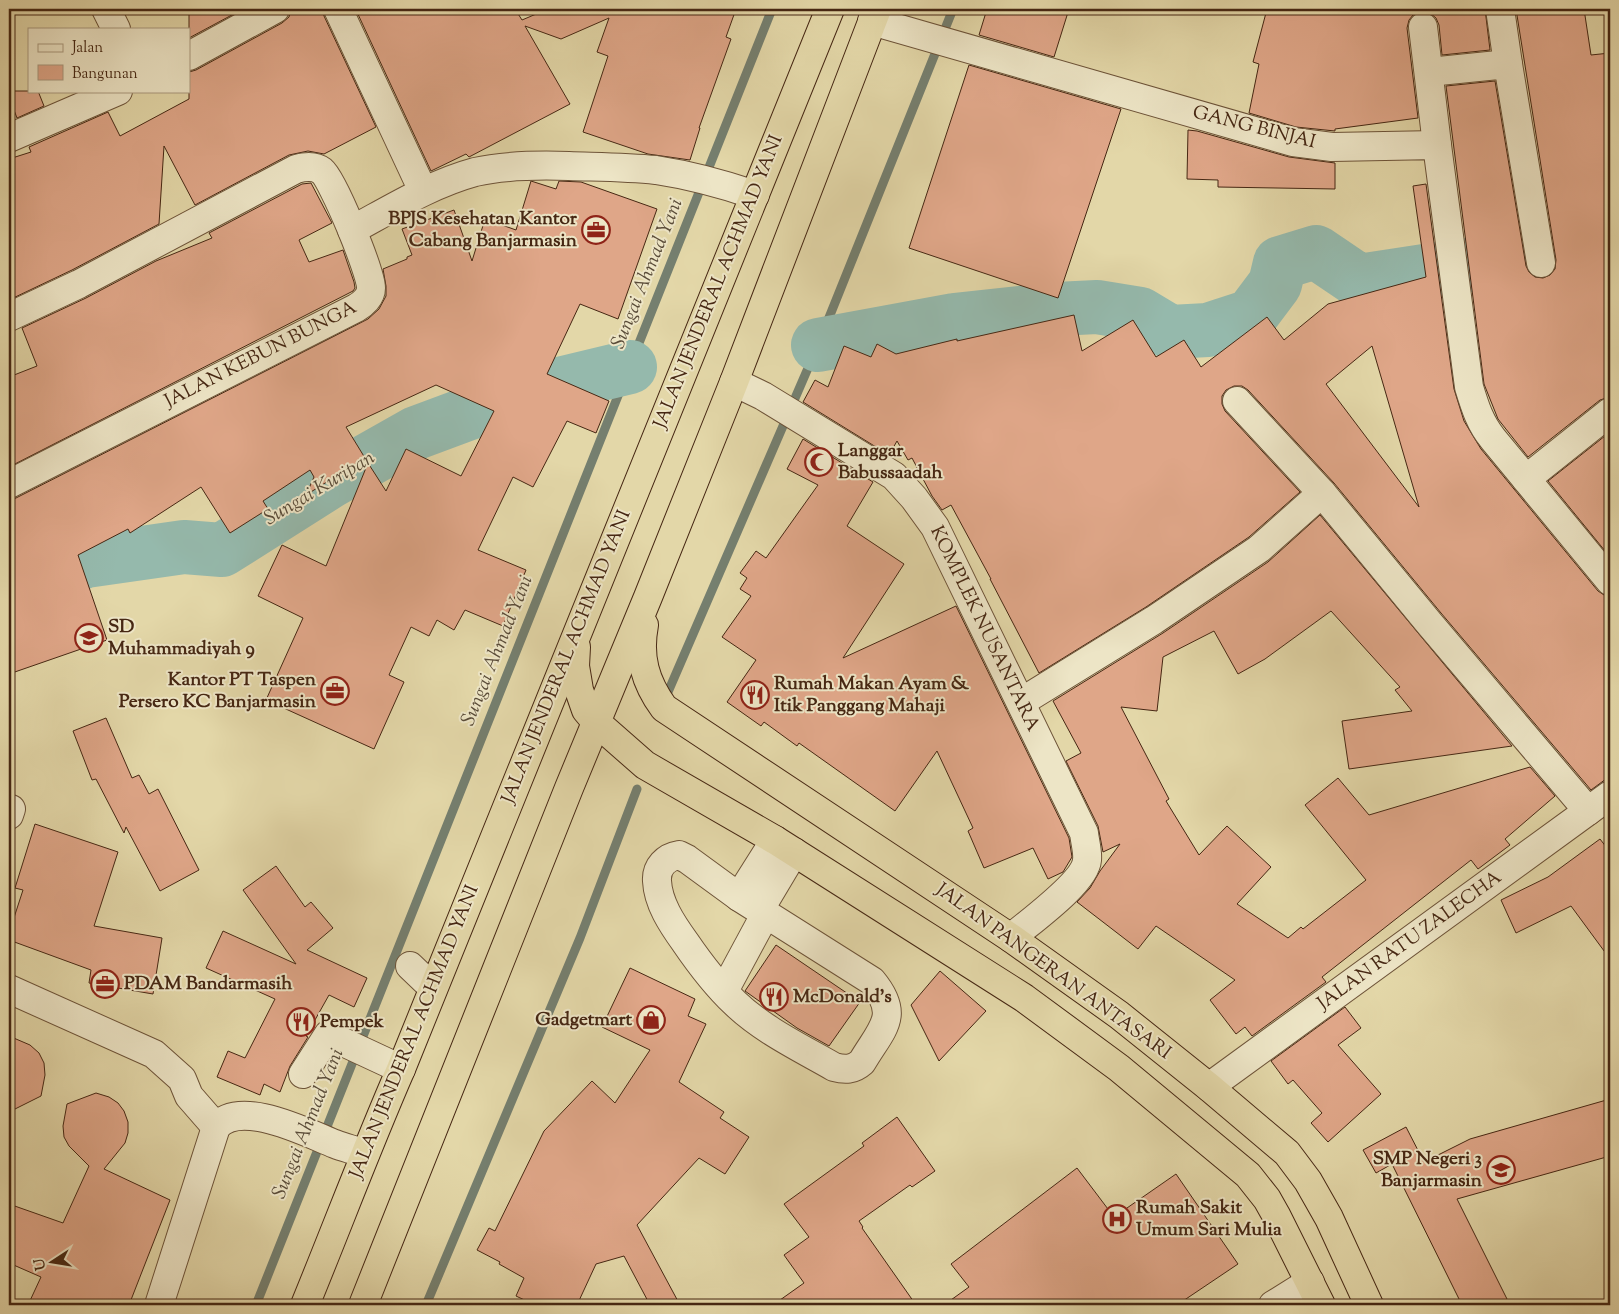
<svg xmlns="http://www.w3.org/2000/svg" width="1619" height="1314" font-family="'Sorts Mill Goudy',serif">
<style>
.lines{fill:none;stroke-linecap:round;stroke-linejoin:round}
.stream{stroke:#757f6f;stroke-width:9}
.river{stroke:#95b9ac;stroke-width:54}
.building{fill:#dfa688;stroke:#462713;fill-rule:evenodd}
.minor-casing{stroke:#6d5338;stroke-width:30}
.highway-casing{stroke:#462713;stroke-width:30}
.minor{stroke:#ede5c6;stroke-width:28}
.highway{stroke:#e3d7a8;stroke-width:28}
.labels{text-anchor:middle;dominant-baseline:central;stroke-width:4;stroke-linejoin:round;paint-order:stroke}
.street-label{font-size:19px;fill:#462713;stroke:#ede5c6}
.poi-label{font-size:19px;font-weight:bold;fill:#462713;stroke:#ede5c6;text-anchor:start}
.water-label{font-size:20px;font-style:italic;fill:#5a4c39;stroke:#ede5c6}
</style>
<rect width="100%" height="100%" fill="#e3d7a8"/>
<filter id="stains"><feTurbulence type="fractalNoise" baseFrequency=".004" numOctaves="4"/><feColorMatrix values="0 0 0 0 .2 0 0 0 0 .09 0 0 0 0 .02 0 0 0 .5 -.17"/></filter>
<radialGradient id="worn" r=".72"><stop offset=".6" stop-color="#630" stop-opacity="0"/><stop offset="1" stop-color="#630" stop-opacity=".3"/></radialGradient>
<g class="lines">
<g class="stream">
<polyline points="668,692 818,345 953,9"/>
<polyline points="256,1305 772,9"/>
<polyline points="426,1305 580,938 637,789"/>
</g>
<g class="river">
<polyline points="818,345 954,320 1056,309 1097,307 1140,314 1170,332 1208,330 1251,316 1275,284 1280,263 1316,252 1359,281 1464,265 1504,265 1610,295"/>
<polyline points="9,591 86,561 184,547 222,550 331,481 416,433 526,392 630,367"/>
</g>
</g>
<g class="building">
<polygon points="189,9 243,9 189,38"/>
<polygon points="291,9 323,9 324,16 376,127 324,154 308,151 289,155 195,205 164,146 159,224 72,270 9,300 9,159 31,152 29,147 108,112 120,136 189,99 189,72 196,70 282,23 289,17"/>
<polygon points="357,9 515,9 522,20 548,9 736,9 726,37 731,39 699,128 700,128 690,160 648,154 583,132 608,56 597,52 609,18 561,39 525,26 570,104 469,157 466,154 431,171 356,10"/>
<polygon points="987,9 1069,9 1054,57 979,35"/>
<polygon points="1267,9 1485,9 1490,50 1442,55 1439,25 1436,18 1430,13 1421,12 1413,15 1409,20 1407,28 1418,118 1335,129 1335,131 1296,127 1249,113 1259,64 1253,62"/>
<polygon points="1516,9 1584,9 1591,55 1610,53 1610,397 1600,400 1528,457 1498,419 1484,384 1446,86 1495,81 1526,266 1529,272 1535,277 1543,278 1550,275 1555,269 1556,260"/>
<polygon points="969,65 1121,109 1058,298 909,248"/>
<polygon points="9,91 38,91 44,106 17,118 9,97"/>
<polygon points="1188,130 1197,131 1289,157 1335,163 1335,189 1218,187 1218,180 1187,179"/>
<polygon points="531,181 556,189 559,181 581,182 657,209 618,319 580,304 547,374 609,401 596,433 567,421 533,487 513,477 478,550 526,570 503,626 465,610 454,630 437,620 429,636 411,627 389,675 404,682 374,749 266,700 303,618 258,596 282,545 326,566 368,463 386,491 406,449 461,476 494,411 436,385 346,427 365,458 306,495 314,477 310,470 263,501 268,509 230,533 201,487 130,533 128,529 78,555 107,640 9,674 9,500 16,498 368,319 379,309 386,296 386,286 383,269 407,259 407,257 412,255 402,229 454,210 472,261 485,219 516,230"/>
<polygon points="311,183 332,223 299,240 309,262 343,250 354,282 355,288 353,291 9,467 9,377 37,366 22,328 86,298 156,261 212,238 209,233 302,184"/>
<path d="M1426,184l28,205 10,32 17,28 117,142 6,4 6,1v180l-19,14 -150,-177 -107,-130 -86,-93 -6,-4h-8l-8,4 -4,6v8l3,7 75,81 -51,45 -103,70 -107,66 -49,-94h1l-40,-74 -9,5 -10,-14 -20,-38 -4,2 -11,-19 -8,14 -86,-53 12,-22 13,7 16,-41 27,11 6,-13 19,10 61,-15v2l117,-26 8,36 51,-31 23,37 28,-17 17,27 66,-50 17,23 44,-36 98,-27 -13,-91zM1372,346l47,161 -93,-123z"/>
<polygon points="1610,432 1610,557 1548,481"/>
<polygon points="803,439 873,482 847,526 904,564 843,658 956,606 1069,838 1072,857 1063,872 1048,879 1033,848 984,868 968,831 973,828 937,751 895,811 799,743 797,746 764,722 761,726 727,702 756,660 722,637 751,596 740,589 747,578 740,573 756,551 766,558 818,485 787,469"/>
<polygon points="1320,515 1512,746 1349,769 1342,721 1412,711 1395,690 1400,687 1331,611 1265,659 1238,674 1214,631 1163,657 1157,711 1121,707 1169,799 1166,801 1199,855 1227,826 1271,867 1237,904 1288,938 1301,927 1303,929 1366,880 1305,805 1338,778 1369,815 1530,767 1555,796 1505,839 1510,845 1478,869 1471,860 1322,977 1326,982 1252,1036 1245,1027 1236,1034 1210,1000 1235,980 1156,926 1138,949 1077,902 1090,888 1100,871 1120,844 1103,852 1098,826 1066,761 1081,753 1053,701 1163,633 1268,562"/>
<polygon points="106,718 132,778 139,775 149,794 158,789 199,870 160,891 126,827 124,833 96,779 92,780 73,731"/>
<polygon points="35,824 118,852 94,926 162,938 153,994 89,983 91,970 9,940 9,933 23,890 15,888"/>
<polygon points="1600,839 1610,852 1610,959 1571,906 1516,933 1501,900 1548,877"/>
<polygon points="276,866 305,907 311,902 333,928 307,950 367,978 354,1007 329,995 306,1036 308,1037 290,1066 280,1092 264,1084 260,1095 217,1077 228,1051 245,1058 275,999 206,968 223,931 296,964 243,890"/>
<polygon points="776,945 860,1002 829,1046 797,1028 745,991"/>
<polygon points="630,968 695,999 688,1016 706,1024 679,1082 724,1112 720,1118 749,1137 725,1174 699,1158 637,1225 680,1305 650,1305 624,1256 596,1264 577,1305 535,1305 516,1296 524,1278 499,1264 500,1262 477,1250 489,1228 495,1231 544,1131 592,1081 615,1103 650,1050 602,1027"/>
<polygon points="940,971 986,1011 939,1061 911,1005"/>
<polygon points="1345,1007 1361,1028 1338,1045 1381,1094 1328,1142 1311,1123 1322,1113 1293,1080 1288,1084 1271,1061"/>
<polygon points="9,1036 30,1045 39,1053 44,1063 45,1075 41,1096 9,1112"/>
<polygon points="96,1093 109,1097 118,1103 124,1111 128,1122 128,1133 125,1143 104,1169 170,1200 129,1305 28,1305 41,1277 9,1263 9,1204 63,1223 89,1166 69,1146 64,1137 63,1126 67,1104"/>
<polygon points="1610,1099 1610,1156 1457,1199 1510,1305 1462,1305 1392,1164 1376,1173 1363,1150 1406,1127 1424,1162 1470,1139"/>
<polygon points="897,1117 935,1171 912,1187 910,1185 859,1221 863,1227 862,1228 916,1305 773,1305 804,1283 784,1255 809,1237 784,1204 864,1146 862,1143"/>
<polygon points="1077,1168 1114,1217 1176,1174 1238,1264 1177,1305 944,1305 969,1287 951,1264"/>
</g>
<g class="lines">
<defs>
<g id="minor">
<polyline points="106,9 116,29"/>
<polyline points="338,9 423,191"/>
<polyline points="1500,9 1508,64"/>
<path d="M872,21l421,121 39,5 105,-2 32,242c6,20 11,36 24,52l117,142"/>
<polyline points="1423,27 1437,145"/>
<polyline points="189,56 275,9"/>
<polyline points="1429,72 1508,64 1541,263"/>
<polyline points="9,138 118,91"/>
<path d="M352,230c39,-21 79,-46 123,-58 30,-7 63,-7 94,-6 29,1 58,1 87,4 33,5 67,14 99,25"/>
<path d="M9,317l70,-33 217,-115c8,-2 18,-4 26,2 11,9 49,101 49,117 0,9 -8,16 -15,20l-347,176"/>
<path d="M734,382l29,14 131,80 20,22 21,29 149,306c1,9 4,19 3,27 -2,23 -58,62 -76,78"/>
<polyline points="1237,401 1322,493 1429,623 1588,811"/>
<polyline points="1526,479 1610,412"/>
<polyline points="1021,702 1154,620 1259,549 1322,493"/>
<polyline points="9,815 11,809"/>
<path d="M679,855l8,4 52,38 133,84c29,35 10,47 -10,81 -9,8 -17,8 -28,5 -33,-19 -71,-37 -99,-64 -19,-18 -35,-39 -50,-61 -13,-18 -27,-39 -28,-61 -1,-14 9,-24 22,-26z"/>
<polyline points="739,897 775,840"/>
<polyline points="760,909 794,852"/>
<polyline points="410,966 433,988"/>
<polyline points="9,989 154,1054 182,1079 189,1096 216,1127"/>
<polyline points="724,991 766,913"/>
<polyline points="303,1074 328,1035 401,1069"/>
<polyline points="1209,1087 1610,795"/>
<path d="M159,1305l57,-178c24,-29 91,6 119,17 10,4 20,6 30,10"/>
<polyline points="1273,1305 1310,1282"/>
</g>
<g id="highway">
<path d="M644,625c-6,32 1,57 20,83l347,230 108,77 90,72 78,66 21,28 21,37 40,87"/>
<polyline points="576,647 575,666 579,690 586,710 596,722 645,765 775,840 1024,998 1119,1068 1248,1175 1267,1199 1276,1215 1321,1305"/>
<path d="M305,1305c32,-78 62,-158 96,-236l429,-1060"/>
<polyline points="363,1305 569,788 648,597 734,382 877,9"/>
</g>
</defs>
<use href="#minor" class="minor-casing"/>
<use href="#highway" class="highway-casing"/>
<use href="#minor" class="minor"/>
<use href="#highway" class="highway"/>
</g>
<defs>
<symbol id="office-ring" viewBox="-11 -11 22 22"><circle r="9.5" fill="#ede5c6" stroke="#8f2418" stroke-width="1.5"/><path d="M-6-3h4V-5.5h4V-3h4V5H-6ZM-1-4.5V-3h2v-1.5ZM-6 0V1H6V0Z" fill="#8f2418"/></symbol>
<symbol id="mosque-ring" viewBox="-11 -11 22 22"><circle r="9.5" fill="#ede5c6" stroke="#8f2418" stroke-width="1.5"/><path d="M3.5-4.9A6 6 0 1 0 3.5 4.9A5 5 0 1 1 3.5-4.9Z" fill="#8f2418"/></symbol>
<symbol id="school-ring" viewBox="-11 -11 22 22"><circle r="9.5" fill="#ede5c6" stroke="#8f2418" stroke-width="1.5"/><path d="M0-5L7-2L0 1L-7-2ZM-4 1L0 2.5L4 1V4Q0 6-4 4Z" fill="#8f2418"/></symbol>
<symbol id="restaurant-ring" viewBox="-11 -11 22 22"><circle r="9.5" fill="#ede5c6" stroke="#8f2418" stroke-width="1.5"/><path d="M-5-6h1v4h1v-4h1v4h1v-4h1v5L-1.5 .5V6h-2V.5L-5-1ZM5-6V6H3V1.5H1.5Q1.5-4 5-6Z" fill="#8f2418"/></symbol>
<symbol id="shop-ring" viewBox="-11 -11 22 22"><circle r="9.5" fill="#ede5c6" stroke="#8f2418" stroke-width="1.5"/><path d="M-5-2.5h2.3a2.7 3.5 0 0 1 5.4 0H5L5.5 6h-11ZM-1.5-2.5h3a1.5 2.3 0 0 0-3 0Z" fill="#8f2418"/></symbol>
<symbol id="hospital-ring" viewBox="-11 -11 22 22"><circle r="9.5" fill="#ede5c6" stroke="#8f2418" stroke-width="1.5"/><path d="M-5-5h3v3.5h4V-5h3V5h-3V1.5h-4V5h-3Z" fill="#8f2418"/></symbol>
</defs>
<g fill-rule="evenodd">
<use href="#office-ring" x="580" y="214" width="32" height="32"/>
<use href="#mosque-ring" x="803" y="446" width="32" height="32"/>
<use href="#school-ring" x="73" y="622" width="32" height="32"/>
<use href="#office-ring" x="319" y="675" width="32" height="32"/>
<use href="#restaurant-ring" x="739" y="679" width="32" height="32"/>
<use href="#office-ring" x="89" y="968" width="32" height="32"/>
<use href="#restaurant-ring" x="758" y="981" width="32" height="32"/>
<use href="#shop-ring" x="635" y="1004" width="32" height="32"/>
<use href="#restaurant-ring" x="285" y="1006" width="32" height="32"/>
<use href="#school-ring" x="1485" y="1154" width="32" height="32"/>
<use href="#hospital-ring" x="1101" y="1203" width="32" height="32"/>
</g>
<g class="labels">
<g class="street-label">
<text transform="translate(1254 128) rotate(14)">GANG BINJAI</text>
<text transform="translate(719 282) rotate(-68)">JALAN JENDERAL ACHMAD YANI</text>
<text transform="translate(261 355) rotate(-27)">JALAN KEBUN BUNGA</text>
<text transform="translate(984 629) rotate(64)">KOMPLEK NUSANTARA</text>
<text transform="translate(567 657) rotate(-68)">JALAN JENDERAL ACHMAD YANI</text>
<text transform="translate(1410 941) rotate(-36)">JALAN RATU ZALECHA</text>
<text transform="translate(1053 972) rotate(36)">JALAN PANGERAN ANTASARI</text>
<text transform="translate(415 1032) rotate(-68)">JALAN JENDERAL ACHMAD YANI</text>
</g>
<g class="poi-label">
<text x="577" y="219" text-anchor="end">BPJS Kesehatan Kantor<tspan x="577" dy="22">Cabang Banjarmasin</tspan></text>
<text x="838" y="451">Langgar<tspan x="838" dy="22">Babussaadah</tspan></text>
<text x="108" y="627">SD<tspan x="108" dy="22">Muhammadiyah 9</tspan></text>
<text x="316" y="680" text-anchor="end">Kantor PT Taspen<tspan x="316" dy="22">Persero KC Banjarmasin</tspan></text>
<text x="774" y="684">Rumah Makan Ayam &amp;<tspan x="774" dy="22">Itik Panggang Mahaji</tspan></text>
<text x="124" y="984">PDAM Bandarmasih</text>
<text x="793" y="997">McDonald's</text>
<text x="632" y="1020" text-anchor="end">Gadgetmart</text>
<text x="320" y="1022">Pempek</text>
<text x="1482" y="1159" text-anchor="end">SMP Negeri 3<tspan x="1482" dy="22">Banjarmasin</tspan></text>
<text x="1136" y="1208">Rumah Sakit<tspan x="1136" dy="22">Umum Sari Mulia</tspan></text>
</g>
<g class="water-label">
<text transform="translate(648 274) rotate(-68)">Sungai Ahmad Yani</text>
<text transform="translate(320 489) rotate(-31)">Sungai Kuripan</text>
<text transform="translate(498 651) rotate(-68)">Sungai Ahmad Yani</text>
<text transform="translate(309 1124) rotate(-68)">Sungai Ahmad Yani</text>
</g>
</g>
<rect width="1619" height="1314" fill="none" stroke="#e3d7a8" stroke-width="30"/>
<rect x="10" y="10" width="1599" height="1294" fill="none" stroke="#462713" stroke-width="2.5"/>
<rect x="15" y="15" width="1589" height="1284" fill="none" stroke="#462713"/>
<rect x="28" y="28" width="162" height="65" fill="#ede5c6" stroke="#aa997e"/>
<rect x="38" y="44" width="25" height="8" fill="#ede5c6" stroke="#aa997e"/>
<text x="72" y="52" font-size="15" fill="#462713">Jalan</text>
<rect x="38" y="65" width="25" height="15" fill="#dfa688" stroke="#aa997e"/>
<text x="72" y="78" font-size="15" fill="#462713">Bangunan</text>
<g transform="translate(52 1262) rotate(258)" stroke="#ede5c6" stroke-width="4" paint-order="stroke">
<path d="M0-4L9 19L0 12L-9 19Z" fill="#462713"/>
<text y="-8" font-size="14" font-weight="bold" text-anchor="middle" fill="#462713">U</text>
</g>
<rect width="100%" height="100%" filter="url(#stains)"/>
<rect width="100%" height="100%" fill="url(#worn)"/>
</svg>
